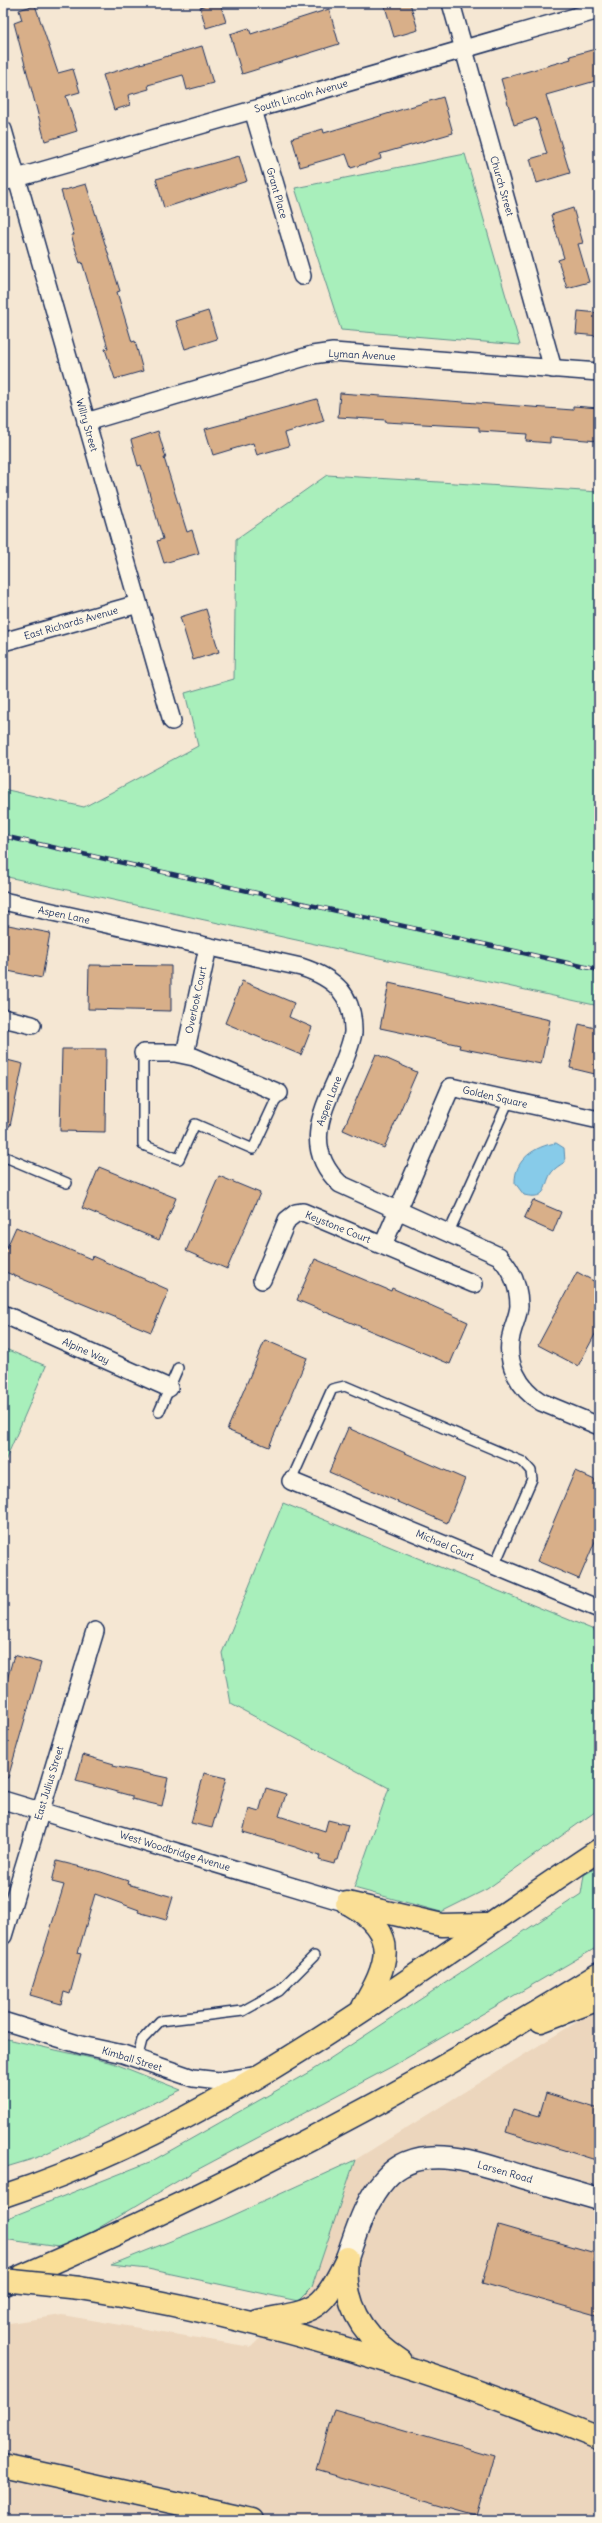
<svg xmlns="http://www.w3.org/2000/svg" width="602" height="2523" font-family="Delius,sans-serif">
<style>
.built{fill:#ecd6bd}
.green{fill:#a8efbb;stroke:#628f8c}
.water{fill:#87cbe9;stroke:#5c8db1}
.building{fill:#d8af89;stroke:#1b2f5e}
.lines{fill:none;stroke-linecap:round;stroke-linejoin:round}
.service-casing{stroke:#1b2f5e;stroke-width:12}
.minor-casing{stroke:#1b2f5e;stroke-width:20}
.tertiary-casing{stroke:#1b2f5e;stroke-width:25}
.trunk-casing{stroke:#1b2f5e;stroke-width:25}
.service{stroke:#fcf5e5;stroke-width:9}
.minor{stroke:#fcf5e5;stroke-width:17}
.tertiary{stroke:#fcf5e5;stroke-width:22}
.trunk{stroke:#fadf96;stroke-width:22}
.rail-casing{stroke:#1b2f5e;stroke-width:4.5}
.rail{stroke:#fcf5e5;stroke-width:3;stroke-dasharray:9;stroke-linecap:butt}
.trunk-bridge-casing{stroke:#1b2f5e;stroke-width:25;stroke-linecap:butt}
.trunk-bridge{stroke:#fadf96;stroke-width:22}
.labels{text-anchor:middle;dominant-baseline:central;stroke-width:3;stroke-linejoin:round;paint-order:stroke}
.street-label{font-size:10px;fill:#1b2f5e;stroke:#fcf5e5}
</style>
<rect width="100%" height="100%" fill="#f5e7d3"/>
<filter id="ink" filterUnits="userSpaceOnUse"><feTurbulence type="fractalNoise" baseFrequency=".025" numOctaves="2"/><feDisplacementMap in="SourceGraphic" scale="8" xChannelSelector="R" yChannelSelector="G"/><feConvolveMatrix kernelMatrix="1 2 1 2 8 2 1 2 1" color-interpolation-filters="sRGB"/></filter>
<g filter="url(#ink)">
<polygon class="built" points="599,2008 599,2520 3,2520 3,2324 62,2315 251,2347 312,2287 355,2160"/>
<g class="green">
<polygon points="465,154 520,345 341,330 295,188"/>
<polygon points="327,475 599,492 599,1006 3,876 3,789 84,807 198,746 185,693 234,679 236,539"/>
<polygon points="3,1348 46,1366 3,1466"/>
<polygon points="283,1503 599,1632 599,1809 487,1889 441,1912 354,1888 389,1788 231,1704 222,1653"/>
<polygon points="599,1866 599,1946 582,1956 391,2067 193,2172 65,2248 3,2239 3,2220 152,2161 311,2071 581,1894 584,1875"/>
<polygon points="3,2038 113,2063 181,2090 36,2158 3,2168"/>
<polygon points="355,2160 312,2287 298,2301 148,2269 111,2265 223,2220"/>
</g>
<path class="water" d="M556,1143l8,5 1,14c-5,3 -10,6 -13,10 -9,12 -3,29 -28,23l-9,-12c-1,-23 20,-37 41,-40z"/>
<g class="building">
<polygon points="213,3 220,3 226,22 206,28 200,7"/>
<polygon points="384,3 410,3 418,30 394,37"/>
<polygon points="35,5 58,73 73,69 80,92 66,96 77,131 45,141 14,23 22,20 19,10"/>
<polygon points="329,9 339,44 242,74 230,34 249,28 251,34"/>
<polygon points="202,46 213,83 187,90 183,75 148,85 149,89 128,95 130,105 114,110 103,75"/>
<polygon points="599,48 599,80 546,95 570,173 537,183 530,159 547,154 536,118 514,125 501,79 571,59 570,56"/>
<polygon points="443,97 453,133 380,154 381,159 351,168 346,154 300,167 292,138 323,129 324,133"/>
<polygon points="239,156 247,181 164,208 156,179"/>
<polygon points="86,184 120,291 117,292 132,342 135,341 143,371 115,379 105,349 108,348 82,262 80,263 71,235 74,235 61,191"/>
<polygon points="573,208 583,243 578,244 589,282 567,288 558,260 564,258 551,215"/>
<polygon points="208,311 217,339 185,349 176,321"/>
<polygon points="578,311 599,313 599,336 576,334"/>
<polygon points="340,393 573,410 573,406 599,408 598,441 550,437 550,443 526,441 527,434 479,431 479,427 385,422 386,420 338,417"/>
<polygon points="317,399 324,421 285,433 289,446 257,455 253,443 213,455 205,429"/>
<polygon points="158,431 166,458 164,458 187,532 192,530 199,553 164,563 157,541 163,539 141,465 138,466 131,440"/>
<polygon points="206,609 219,652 193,660 180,617"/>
<polygon points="3,924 50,933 42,978 3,970"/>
<polygon points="89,965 171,966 171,1011 88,1009"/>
<polygon points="242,981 294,1003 289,1017 312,1027 301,1055 225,1023"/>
<polygon points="389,983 550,1020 541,1064 459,1048 460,1045 380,1028"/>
<polygon points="579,1024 599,1029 599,1075 570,1068"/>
<polygon points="62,1049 106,1049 105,1132 60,1131"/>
<polygon points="376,1054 417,1072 384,1148 343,1130"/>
<polygon points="3,1059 23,1064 10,1126 3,1126"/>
<polygon points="99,1167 176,1198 159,1240 82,1208"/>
<polygon points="219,1176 260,1193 227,1269 186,1251"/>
<polygon points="533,1200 561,1212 553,1232 524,1219"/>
<polygon points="16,1227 91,1259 92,1256 169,1290 151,1332 3,1271 3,1256"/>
<polygon points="315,1259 391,1291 392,1288 468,1322 450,1364 297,1300"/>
<polygon points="577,1272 599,1284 599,1327 578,1366 538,1345"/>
<polygon points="265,1340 307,1358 269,1447 227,1430"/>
<polygon points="348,1428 465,1479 447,1523 329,1472"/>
<polygon points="575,1471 599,1482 599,1532 579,1579 537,1561"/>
<polygon points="14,1655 41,1663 8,1778 3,1777 3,1694"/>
<polygon points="83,1755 114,1764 113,1766 168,1778 162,1806 132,1799 132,1796 76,1781"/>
<polygon points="204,1773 226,1778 212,1828 191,1823"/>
<polygon points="266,1788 286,1794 279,1816 325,1831 328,1820 348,1825 338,1860 335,1860 334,1864 319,1860 320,1856 295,1847 243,1832 249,1809 259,1812"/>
<polygon points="57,1861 101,1872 128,1881 127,1884 173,1897 166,1920 138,1912 139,1910 95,1894 78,1953 81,1954 70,1994 64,1992 61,2004 30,1995 64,1885 52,1882"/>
<polygon points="546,2093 599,2109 599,2161 506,2132 513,2109 539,2117"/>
<polygon points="498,2225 595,2253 593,2261 599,2262 599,2316 482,2283"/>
<polygon points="334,2409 494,2456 477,2516 316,2470"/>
</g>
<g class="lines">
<defs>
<g id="service">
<polyline points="143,1053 143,1145 179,1159 195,1124 253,1149 279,1093"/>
<polyline points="3,1156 67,1183"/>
<polyline points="449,1232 509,1100"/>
<polyline points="159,1412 178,1368"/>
<polyline points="291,1481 332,1389 345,1386 523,1462 531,1471 532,1479 494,1566"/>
<polyline points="137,2059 142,2040 160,2021 243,2011 279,1991 314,1956"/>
</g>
<g id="minor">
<polyline points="451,3 553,369"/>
<polyline points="253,110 302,276"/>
<polyline points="3,130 172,721"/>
<polyline points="3,182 599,10"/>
<polyline points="86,422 312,355 333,352 599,372"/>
<polyline points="3,642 138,604"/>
<path d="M3,901l298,66c34,11 53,28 52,66 -10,53 -64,103 -13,151l159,72c13,14 20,31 20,50 -1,11 -6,20 -8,30 -6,26 8,53 30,66l58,24"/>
<polyline points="3,1018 32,1025"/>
<polyline points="143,1053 175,1053 194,1057 279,1093"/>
<polyline points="185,1054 208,947"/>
<polyline points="383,1245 451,1087 599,1120"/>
<polyline points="262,1280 287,1220 296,1213 303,1212 474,1284"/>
<polyline points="3,1314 169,1388"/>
<polyline points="291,1481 599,1609"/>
<polyline points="3,1800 347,1903"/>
<polyline points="3,1936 95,1631"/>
<polyline points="3,2021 81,2045 123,2054 193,2078 219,2081 254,2076"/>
</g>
<path id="tertiary" d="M347,2258c10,-28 18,-57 38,-79 35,-40 96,-15 138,-2 25,7 51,15 76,22"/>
<g id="trunk">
<polyline points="347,1903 442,1925 486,1924"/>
<path d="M351,1905c50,29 36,61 12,102"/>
<polyline points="541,2021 599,1999"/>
<path d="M3,2196c221,-72 405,-220 596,-346"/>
<path d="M347,2258c-5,46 16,79 54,103"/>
<path d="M4,2284c205,-88 405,-192 595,-310"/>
<path d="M80,2288c178,28 352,82 519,150"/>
<path d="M258,2321c54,-11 62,-6 87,-58"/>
<polyline points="3,2465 252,2520"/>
</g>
</defs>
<use href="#service" class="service-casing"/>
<use href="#minor" class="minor-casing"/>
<use href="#tertiary" class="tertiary-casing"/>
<use href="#trunk" class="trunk-casing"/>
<use href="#service" class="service"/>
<use href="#minor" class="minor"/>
<use href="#tertiary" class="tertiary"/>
<use href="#trunk" class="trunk"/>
<defs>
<polyline id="rail" points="3,836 599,970"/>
</defs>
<use href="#rail" class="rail-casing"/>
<use href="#rail" class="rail"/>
<defs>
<polyline id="trunk-bridge" points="3,2280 80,2288"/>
</defs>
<use href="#trunk-bridge" class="trunk-bridge-casing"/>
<use href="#trunk-bridge" class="trunk-bridge"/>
</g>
</g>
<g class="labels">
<g class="street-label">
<text transform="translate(301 96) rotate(-16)">South Lincoln Avenue</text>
<text transform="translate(502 186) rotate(74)">Church Street</text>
<text transform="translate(277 193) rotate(74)">Grant Place</text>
<text transform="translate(362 355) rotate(3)">Lyman Avenue</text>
<text transform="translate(87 425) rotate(74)">Willry Street</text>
<text transform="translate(71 623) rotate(-16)">East Richards Avenue</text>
<text transform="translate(64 915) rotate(12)">Aspen Lane</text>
<text transform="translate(196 1000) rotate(-78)">Overlook Court</text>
<text transform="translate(495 1097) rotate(13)">Golden Square</text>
<text transform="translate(329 1101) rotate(-69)">Aspen Lane</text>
<text transform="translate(338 1227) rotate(22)">Keystone Court</text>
<text transform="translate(86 1351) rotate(24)">Alpine Way</text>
<text transform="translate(445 1545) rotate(23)">Michael Court</text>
<text transform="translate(49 1783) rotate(-73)">East Julius Street</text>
<text transform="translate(175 1851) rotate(17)">West Woodbridge Avenue</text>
<text transform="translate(132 2059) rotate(17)">Kimball Street</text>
<text transform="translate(505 2172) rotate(16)">Larsen Road</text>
</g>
</g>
<rect width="602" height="2523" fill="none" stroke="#fcf5e5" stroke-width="16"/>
<rect x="8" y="8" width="586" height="2507" fill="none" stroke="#1b2f5e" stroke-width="1.5" filter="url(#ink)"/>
</svg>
